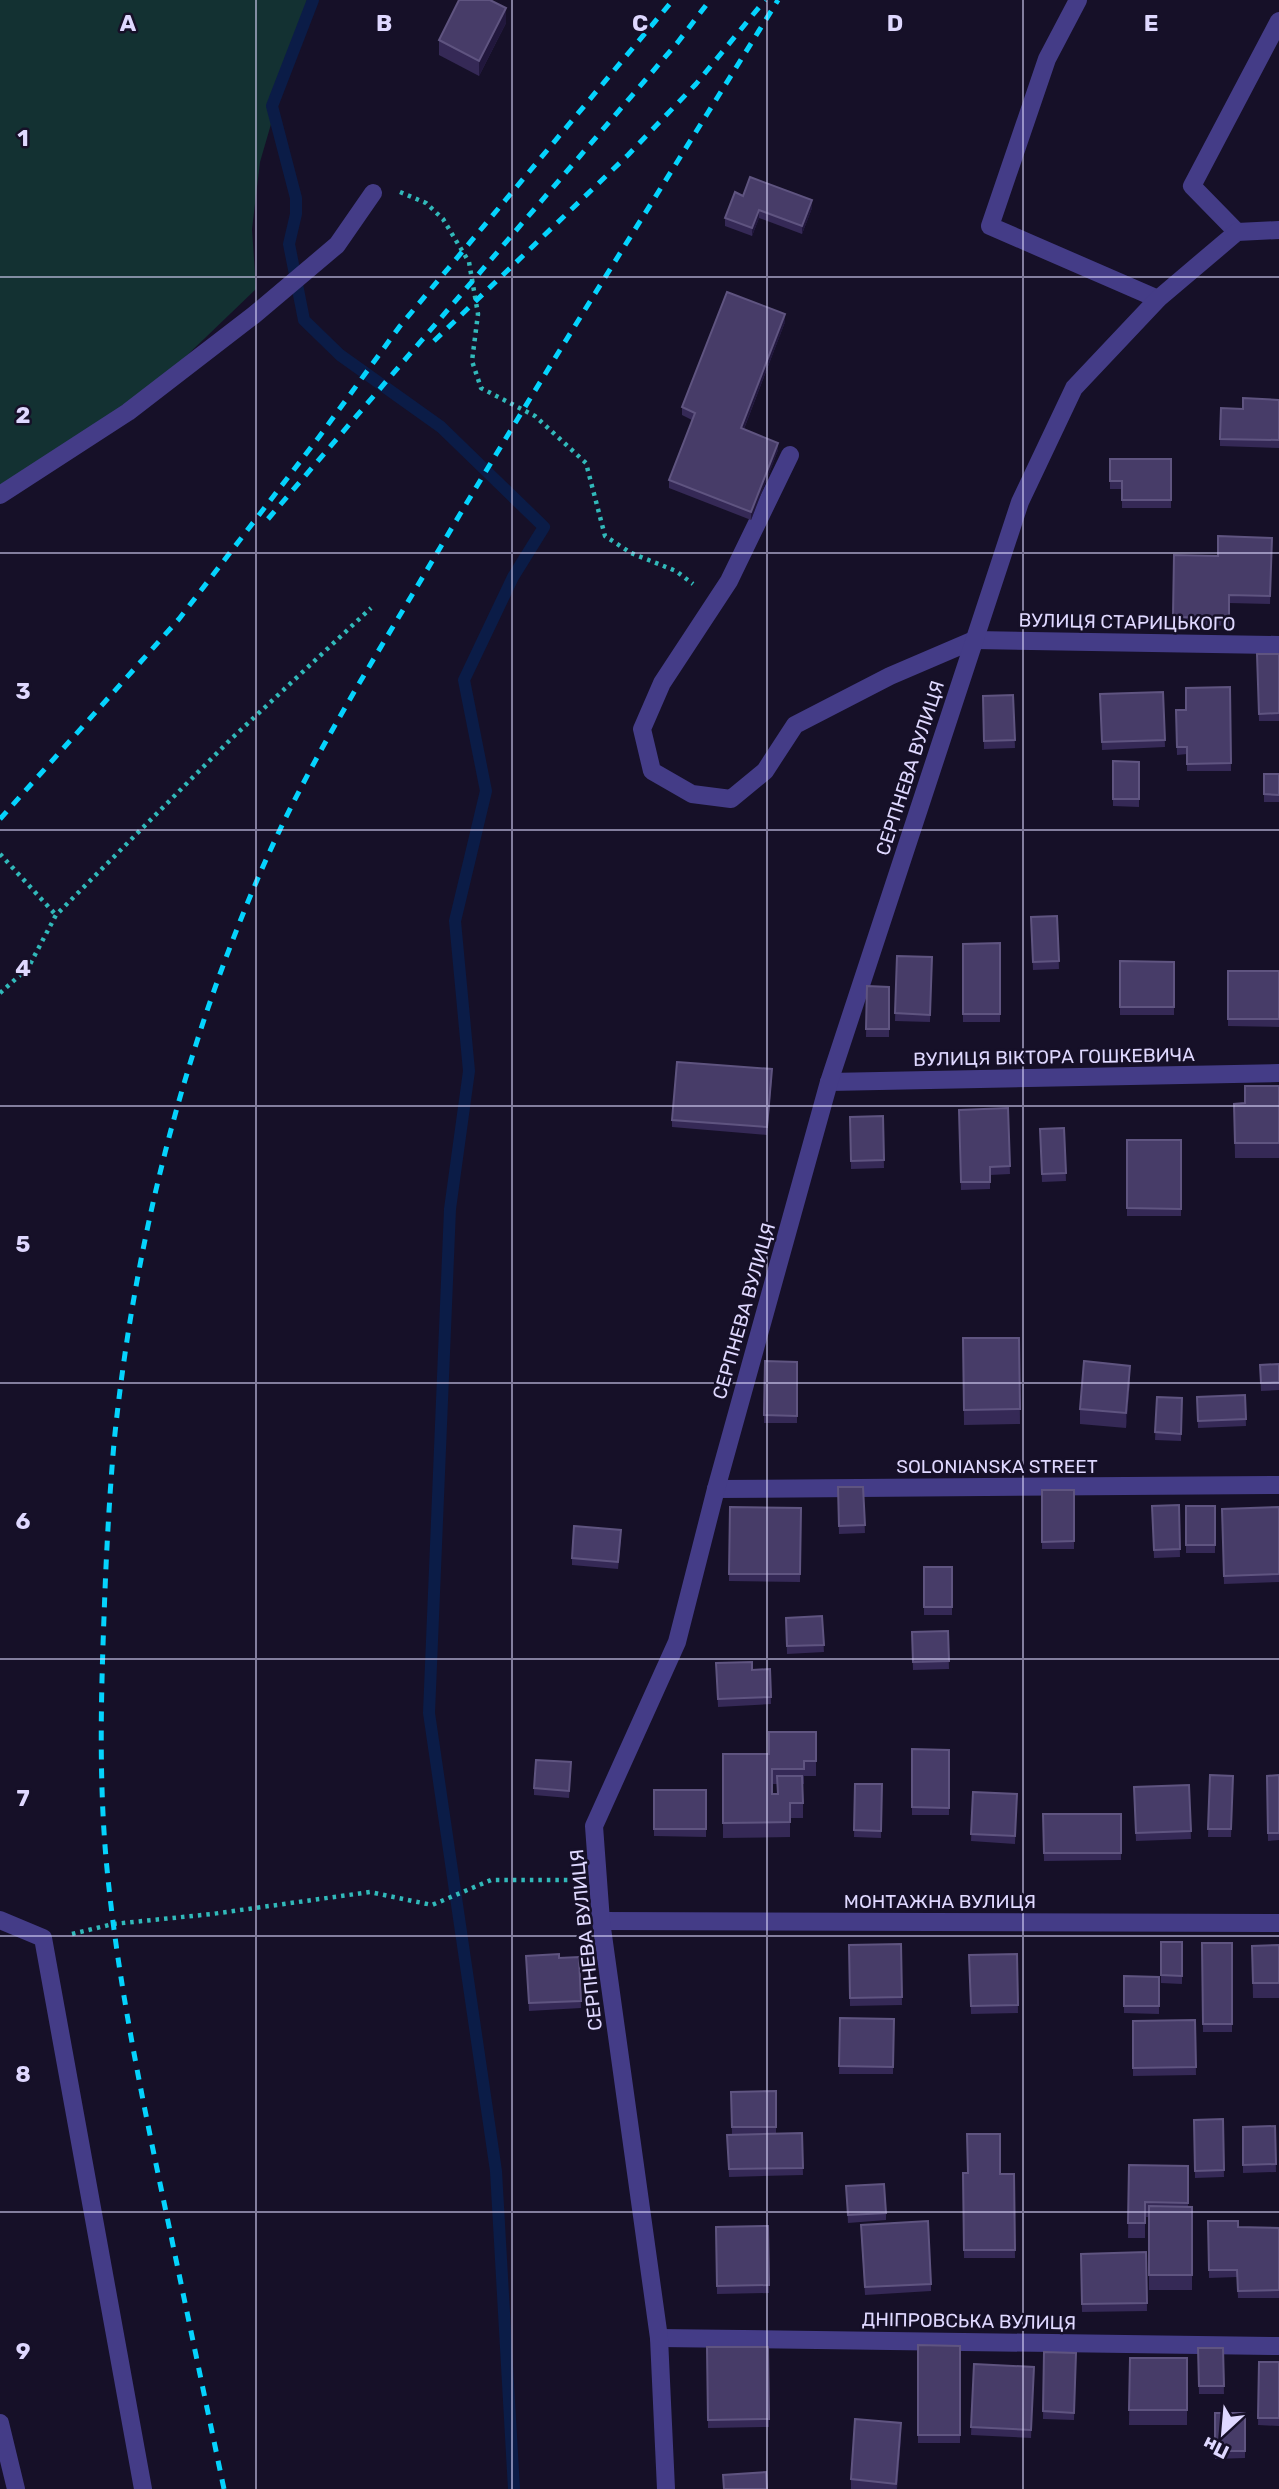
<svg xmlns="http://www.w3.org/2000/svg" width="1279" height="2489" font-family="Rubik,sans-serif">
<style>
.green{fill:#133132}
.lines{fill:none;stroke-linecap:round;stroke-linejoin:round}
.stream{stroke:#0b1c47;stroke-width:12}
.path{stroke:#31b9ba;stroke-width:4.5;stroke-dasharray:3.5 5;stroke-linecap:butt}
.lane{stroke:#443c87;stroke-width:18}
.street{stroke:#443c87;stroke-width:18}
.rail{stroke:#05d3fd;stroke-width:5;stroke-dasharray:10 9;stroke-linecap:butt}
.wall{fill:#352956;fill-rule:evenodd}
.shaded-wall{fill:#21173c}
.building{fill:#473c68;stroke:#5f5480;stroke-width:2}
.grid{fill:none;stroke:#dfd8ff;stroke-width:2;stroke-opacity:0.55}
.labels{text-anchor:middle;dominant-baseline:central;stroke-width:5;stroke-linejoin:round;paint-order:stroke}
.street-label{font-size:19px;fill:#dfd8ff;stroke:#161028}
.grid-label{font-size:23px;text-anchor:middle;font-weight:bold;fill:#dfd8ff;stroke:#161028;stroke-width:5;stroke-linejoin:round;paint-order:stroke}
</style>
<rect width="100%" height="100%" fill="#161028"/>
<polygon class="green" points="0,0 307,0 260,162 252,229 256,289 128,412 0,495"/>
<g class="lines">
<polyline class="stream" points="313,0 272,106 296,198 296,214 289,244 304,320 340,355 441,427 544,527 513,577 464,680 486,791 455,921 469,1071 450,1209 429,1713 496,2171 514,2489"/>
<g class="path">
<polyline points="400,192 426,203 443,219 469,262 478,314 472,361 481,388 535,416 586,463 605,536 631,553 676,571 693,584"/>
<polyline points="0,854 56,915"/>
<polyline points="0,993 28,968 56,915 230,740 371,608"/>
<polyline points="72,1934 113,1924 212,1914 370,1892 432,1905 491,1880 571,1880"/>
</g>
<g class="lane">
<polyline points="1078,0 1047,59 990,226 1158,299"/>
<polyline points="1237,232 1192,186 1279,21"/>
<polyline points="790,455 729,581 662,683 642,729 652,771 692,794 731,799 765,771 795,725 890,676 974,640"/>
<polyline points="0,495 128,412 254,315 337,245 373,193"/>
<polyline points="0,1920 43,1938 143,2489"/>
<polyline points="0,2423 16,2489"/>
</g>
<g class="street">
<polyline points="974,640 1279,645"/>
<polyline points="829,1082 1279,1073"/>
<polyline points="716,1489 1279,1485"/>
<polyline points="601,1921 1279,1923"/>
<polyline points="659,2338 1279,2346"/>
<polyline points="666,2489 659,2338 601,1921 594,1826 677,1642 716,1489 829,1082 1020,502 1074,388 1158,299 1237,232 1279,230"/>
</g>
<g class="rail">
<polyline points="434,341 628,155 696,84 765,0"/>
<polyline points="268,519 678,42 710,0"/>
<polyline points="0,819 179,619 319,437 400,326 673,0"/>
<path d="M224,2489c-21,-100 -42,-201 -63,-301 -23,-110 -45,-219 -55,-330 -7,-80 -5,-161 -2,-241 2,-58 5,-116 10,-174 20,-199 70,-398 151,-581 47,-106 110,-204 169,-304 111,-188 229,-372 344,-558"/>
</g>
</g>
<g class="wall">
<polygon points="506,23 479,76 439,55 439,40"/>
<polygon points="743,196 812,208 802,234 759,218 752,236 725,226 725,218"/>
<polygon points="785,322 744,429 778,450 751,520 669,488 669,480 692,420 682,415 682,407"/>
<polygon points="1279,400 1279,448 1220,446 1220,439 1243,409"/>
<polygon points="1110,459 1171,459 1171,508 1122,508 1122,489 1110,489"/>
<polygon points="1272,538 1270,604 1229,603 1229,626 1173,624 1174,555 1218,556"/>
<polygon points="1257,654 1279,654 1279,721 1259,721"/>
<polygon points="1230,687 1231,771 1187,771 1187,754 1177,755 1176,710 1186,710"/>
<polygon points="1163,692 1165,747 1102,750 1100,694"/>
<polygon points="1013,695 1015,748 984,749 983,696"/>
<polygon points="1113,761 1139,762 1139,807 1113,806"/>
<rect x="1264" y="774" width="15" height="28"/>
<polygon points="1057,916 1059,969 1033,970 1031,917"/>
<polygon points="1000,943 1000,1022 963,1022 963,944"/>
<polygon points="897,956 932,957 930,1022 895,1021"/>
<polygon points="1120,961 1174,962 1174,1015 1120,1015"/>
<polygon points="1228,971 1279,971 1279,1027 1228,1026"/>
<polygon points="867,986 889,987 889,1037 866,1037"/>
<polygon points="772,1077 767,1135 672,1127 672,1120"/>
<polygon points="1279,1086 1279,1158 1235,1158 1234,1104 1245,1103"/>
<polygon points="1008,1108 1010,1174 990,1175 990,1189 961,1190 959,1110"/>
<polygon points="883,1116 884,1168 851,1169 850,1117"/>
<polygon points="1064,1128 1066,1181 1042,1182 1040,1129"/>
<rect x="1127" y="1140" width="54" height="76"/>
<polygon points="963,1338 1019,1338 1020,1424 964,1425"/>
<polygon points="765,1361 797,1362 797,1423 764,1423"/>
<polygon points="1279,1364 1279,1390 1261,1391 1260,1365"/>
<polygon points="1130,1381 1126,1428 1080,1424 1080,1409"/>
<polygon points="1245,1395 1246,1426 1198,1428 1197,1397"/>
<polygon points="1157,1397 1182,1398 1181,1441 1155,1440"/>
<polygon points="838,1487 863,1487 865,1533 839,1534"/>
<rect x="1042" y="1490" width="32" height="59"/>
<polygon points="1179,1505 1180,1557 1154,1558 1152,1506"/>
<rect x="1186" y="1506" width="29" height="47"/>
<polygon points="730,1507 801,1508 800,1582 729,1581"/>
<polygon points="1279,1507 1279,1582 1224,1584 1222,1509"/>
<polygon points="621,1537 618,1569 572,1565 572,1558"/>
<rect x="924" y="1567" width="28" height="48"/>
<polygon points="822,1616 824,1652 787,1654 786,1618"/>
<polygon points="948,1631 949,1669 913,1670 912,1632"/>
<polygon points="716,1663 752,1670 770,1669 771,1704 718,1707"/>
<path d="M816,1732v44h-12v8h-1v34h-13v19l-67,1v-84h46zM772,1784h5l1,10h-6z"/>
<polygon points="912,1749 949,1750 949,1815 912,1815"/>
<polygon points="571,1770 569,1798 534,1795 534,1788"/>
<polygon points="1210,1775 1233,1776 1231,1837 1208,1837"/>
<polygon points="1279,1775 1279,1840 1268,1841 1267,1776"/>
<polygon points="855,1784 882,1784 881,1838 854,1837"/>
<polygon points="1189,1785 1191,1839 1136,1841 1134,1787"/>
<polygon points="654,1790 706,1790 706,1837 654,1836"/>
<polygon points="973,1792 1017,1794 1015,1844 971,1841"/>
<polygon points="1043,1814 1121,1814 1121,1860 1044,1861"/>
<polygon points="1161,1942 1182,1942 1182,1984 1161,1983"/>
<polygon points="1202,1943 1232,1943 1232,2032 1203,2032"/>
<polygon points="901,1944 902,2005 850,2006 849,1945"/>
<polygon points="1279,1945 1279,1998 1253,1998 1252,1946"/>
<polygon points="1017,1954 1018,2013 971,2014 969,1955"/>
<polygon points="526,1956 559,1958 579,1957 581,2008 529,2011"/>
<polygon points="1124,1976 1159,1977 1159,2014 1124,2013"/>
<polygon points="840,2018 894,2019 893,2074 839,2074"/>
<polygon points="1195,2020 1196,2075 1133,2076 1133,2021"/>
<polygon points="776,2091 776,2133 802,2133 803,2175 729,2177 727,2135 732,2135 731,2092"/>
<polygon points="1223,2119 1224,2177 1195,2178 1194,2120"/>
<polygon points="1275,2126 1276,2172 1243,2173 1243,2127"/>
<polygon points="1129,2165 1188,2166 1188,2207 1192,2207 1192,2290 1149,2290 1149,2217 1145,2217 1145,2238 1128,2238"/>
<polygon points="963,2173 1014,2174 1015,2258 964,2258"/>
<polygon points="846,2186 886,2213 886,2220 848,2223"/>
<polygon points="1208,2221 1238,2227 1279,2228 1279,2298 1238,2298 1237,2277 1209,2278"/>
<polygon points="768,2226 769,2293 717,2294 716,2227"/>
<polygon points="861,2232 931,2284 931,2291 865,2295"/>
<polygon points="1146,2252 1147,2311 1082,2312 1081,2254"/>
<polygon points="918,2345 960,2346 960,2443 918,2443"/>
<polygon points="707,2347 768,2347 769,2427 708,2428"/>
<polygon points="1198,2348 1223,2348 1224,2394 1199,2394"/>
<polygon points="1044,2352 1076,2353 1074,2420 1043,2419"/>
<polygon points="1130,2358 1187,2358 1187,2425 1129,2425"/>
<polygon points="1259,2362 1279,2362 1279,2426 1258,2425"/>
<polygon points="974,2364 1034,2367 1031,2438 971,2435"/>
<polygon points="1215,2413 1245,2413 1245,2458 1215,2459"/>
<polygon points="901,2438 897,2489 851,2489 851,2479"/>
</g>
<g class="shaded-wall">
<polygon points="506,8 506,23 479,76 479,61"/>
<polygon points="812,200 812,208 802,234 802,226"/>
<polygon points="759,210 759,218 752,236 752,228"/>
<polygon points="785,314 785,322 741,436 741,428"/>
<polygon points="778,443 778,450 751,520 751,512"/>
<polygon points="1130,1366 1130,1381 1126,1428 1126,1413"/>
<polygon points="901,2423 901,2438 896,2489 896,2484"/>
</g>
<g class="building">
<polygon points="459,0 490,0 506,8 479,61 439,40"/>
<polygon points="750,177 812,200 802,226 759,210 752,228 725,218 735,192 743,196"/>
<polygon points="727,292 785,314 741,428 778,443 751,512 669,480 695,413 682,407"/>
<polygon points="1243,398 1279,400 1279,440 1220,439 1221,408 1243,409"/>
<polygon points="1110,459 1171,459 1171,500 1122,500 1122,481 1110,481"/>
<polygon points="1218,536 1272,538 1270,596 1229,595 1229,618 1173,617 1174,555 1218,556"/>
<polygon points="1257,654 1279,654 1279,713 1259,714"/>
<polygon points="1230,687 1231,763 1187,764 1187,747 1177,747 1176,710 1186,710 1186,688"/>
<polygon points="1163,692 1165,740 1102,742 1100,694"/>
<polygon points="1013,695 1015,740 984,741 983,696"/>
<polygon points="1113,761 1139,762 1139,799 1113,799"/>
<polygon points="1264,774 1279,774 1279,795 1264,794"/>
<polygon points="1057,916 1059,961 1033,962 1031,917"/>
<polygon points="1000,943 1000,1014 963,1014 963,944"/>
<polygon points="897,956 932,957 930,1015 895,1013"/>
<polygon points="1120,961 1174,962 1174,1007 1120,1007"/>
<rect x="1228" y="971" width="51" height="48"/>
<polygon points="867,986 889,987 889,1029 866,1029"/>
<polygon points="677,1062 772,1069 767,1127 672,1120"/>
<polygon points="1245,1086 1279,1086 1279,1143 1235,1143 1234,1104 1245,1103"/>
<polygon points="1008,1108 1010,1166 990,1167 990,1182 961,1182 959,1110"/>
<polygon points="883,1116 884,1160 851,1161 850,1117"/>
<polygon points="1064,1128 1066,1173 1042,1174 1040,1129"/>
<polygon points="1127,1140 1181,1140 1181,1209 1127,1208"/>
<polygon points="963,1338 1019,1338 1020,1409 964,1410"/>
<polygon points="765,1361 797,1362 797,1416 764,1415"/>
<polygon points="1084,1361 1130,1366 1126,1413 1080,1409"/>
<polygon points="1279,1364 1279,1382 1261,1383 1260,1365"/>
<polygon points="1245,1395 1246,1419 1198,1421 1197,1397"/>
<polygon points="1157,1397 1182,1398 1181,1434 1155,1432"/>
<polygon points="838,1487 863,1487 865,1525 839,1526"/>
<polygon points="1042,1490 1074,1490 1074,1541 1042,1542"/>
<polygon points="1179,1505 1180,1549 1154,1550 1152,1506"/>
<rect x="1186" y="1506" width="29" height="39"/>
<polygon points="730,1507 801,1508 800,1574 729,1574"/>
<polygon points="1279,1507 1279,1574 1224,1576 1222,1509"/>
<polygon points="574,1526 621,1530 618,1562 572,1558"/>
<rect x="924" y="1567" width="28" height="40"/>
<polygon points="822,1616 824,1645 787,1646 786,1618"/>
<polygon points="948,1631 949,1661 913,1662 912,1632"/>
<polygon points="752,1662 752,1670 770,1669 771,1697 718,1699 716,1663"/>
<polygon points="769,1732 816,1732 816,1761 804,1761 804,1769 772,1769 772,1794 778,1794 777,1776 802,1776 803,1803 790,1803 790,1822 723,1823 723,1754 769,1754"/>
<polygon points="912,1749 949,1750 949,1808 912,1807"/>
<polygon points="536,1760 571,1762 569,1791 534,1788"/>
<polygon points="1210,1775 1233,1776 1231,1829 1208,1829"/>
<polygon points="1279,1775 1279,1833 1268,1833 1267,1776"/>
<polygon points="855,1784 882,1784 881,1831 854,1830"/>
<polygon points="1189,1785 1191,1831 1136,1833 1134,1787"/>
<rect x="654" y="1790" width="52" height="39"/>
<polygon points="973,1792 1017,1794 1015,1836 971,1834"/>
<polygon points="1043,1814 1121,1814 1121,1853 1044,1853"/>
<polygon points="1161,1942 1182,1942 1182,1976 1161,1975"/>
<polygon points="1202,1943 1232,1943 1232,2024 1203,2024"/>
<polygon points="901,1944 902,1997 850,1998 849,1945"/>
<polygon points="1279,1945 1279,1983 1253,1983 1252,1946"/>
<polygon points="559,1954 559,1958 579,1957 581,2001 529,2003 526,1956"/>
<polygon points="1017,1954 1018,2005 971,2006 969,1955"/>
<polygon points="1124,1976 1159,1977 1159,2006 1124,2006"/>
<polygon points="840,2018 894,2019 893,2067 839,2066"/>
<polygon points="1195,2020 1196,2067 1133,2068 1133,2021"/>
<polygon points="776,2091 776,2127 732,2127 731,2092"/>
<polygon points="1223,2119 1224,2170 1195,2171 1194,2120"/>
<polygon points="1275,2126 1276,2164 1243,2165 1243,2127"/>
<polygon points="802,2133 803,2168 729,2169 727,2135"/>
<polygon points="967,2134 1000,2134 1000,2174 1014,2174 1015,2250 964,2250 963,2173 968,2173"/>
<polygon points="1129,2165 1188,2166 1188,2203 1145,2202 1145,2223 1128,2223"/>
<polygon points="884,2184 886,2213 848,2215 846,2186"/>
<polygon points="1149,2206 1192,2207 1192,2275 1149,2275"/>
<polygon points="928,2221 931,2284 865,2287 861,2225"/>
<polygon points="1208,2221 1238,2221 1238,2227 1279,2228 1279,2290 1238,2291 1237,2270 1209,2270"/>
<polygon points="768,2226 769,2285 717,2286 716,2227"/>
<polygon points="1146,2252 1147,2303 1082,2304 1081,2254"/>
<polygon points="918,2345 960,2346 960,2435 918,2435"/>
<polygon points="707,2347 768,2347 769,2419 708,2420"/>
<polygon points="1198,2348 1223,2348 1224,2386 1199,2386"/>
<polygon points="1044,2352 1076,2353 1074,2413 1043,2411"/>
<polygon points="1130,2358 1187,2358 1187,2410 1129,2410"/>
<polygon points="1259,2362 1279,2362 1279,2418 1258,2418"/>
<polygon points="974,2364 1034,2367 1031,2430 971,2427"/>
<rect x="1215" y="2413" width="30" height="38"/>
<polygon points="855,2419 901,2423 896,2484 851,2479"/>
<polygon points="766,2472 767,2489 724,2489 723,2475"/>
</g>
<path class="grid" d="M256,0v2489M512,0v2489M767,0v2489M1023,0v2489M0,277h1279M0,553h1279M0,830h1279M0,1106h1279M0,1383h1279M0,1659h1279M0,1936h1279M0,2212h1279"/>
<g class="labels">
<g class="street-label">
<text transform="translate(1127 622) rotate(1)">ВУЛИЦЯ СТАРИЦЬКОГО</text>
<text transform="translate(910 768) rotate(-72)">СЕРПНЕВА ВУЛИЦЯ</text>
<text transform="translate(1054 1057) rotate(-1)">ВУЛИЦЯ ВІКТОРА ГОШКЕВИЧА</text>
<text transform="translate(744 1311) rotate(-74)">СЕРПНЕВА ВУЛИЦЯ</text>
<text x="997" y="1466">SOLONIANSKA STREET</text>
<text x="940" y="1901">МОНТАЖНА ВУЛИЦЯ</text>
<text transform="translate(586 1940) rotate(-96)">СЕРПНЕВА ВУЛИЦЯ</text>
<text transform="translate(969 2321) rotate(1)">ДНІПРОВСЬКА ВУЛИЦЯ</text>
</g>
</g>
<g class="grid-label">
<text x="128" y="31">A</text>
<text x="384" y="31">B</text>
<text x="640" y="31">C</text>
<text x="895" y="31">D</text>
<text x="1151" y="31">E</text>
<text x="23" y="146">1</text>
<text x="23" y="423">2</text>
<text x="23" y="699">3</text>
<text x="23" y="976">4</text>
<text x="23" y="1252">5</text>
<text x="23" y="1529">6</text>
<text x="23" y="1806">7</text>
<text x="23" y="2082">8</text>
<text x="23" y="2359">9</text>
</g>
<g transform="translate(1223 2433) rotate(206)" stroke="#161028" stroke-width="5" paint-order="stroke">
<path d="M0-5L12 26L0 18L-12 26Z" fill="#dfd8ff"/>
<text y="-10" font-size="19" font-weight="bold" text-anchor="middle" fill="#dfd8ff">Пн</text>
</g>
</svg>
